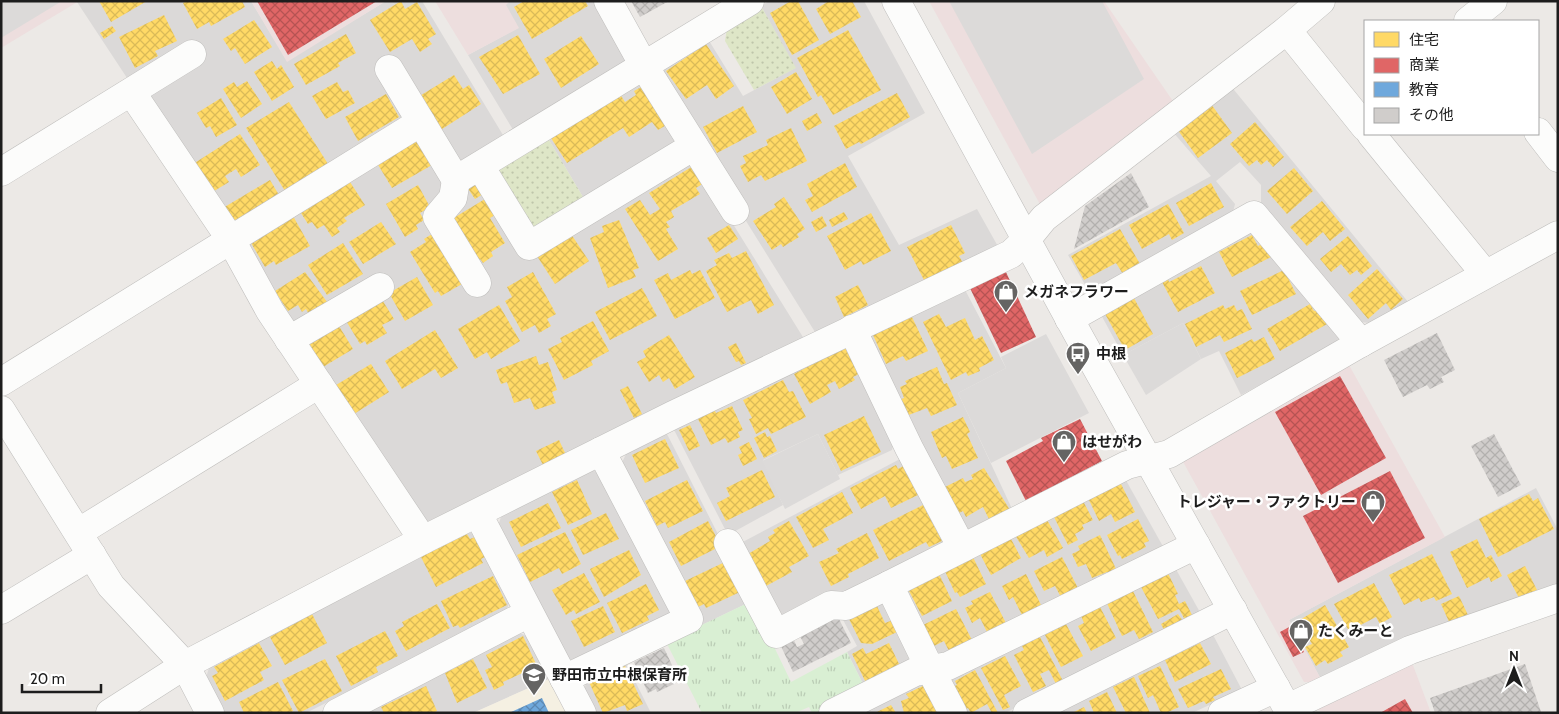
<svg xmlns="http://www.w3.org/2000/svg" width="1559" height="714" font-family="Cabin,'Noto Sans JP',sans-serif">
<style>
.residential{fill:#dbd9d8}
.commercial{fill:#eddede}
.education{fill:#f5f0e2}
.grass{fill:url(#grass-dots)}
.park{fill:url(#park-tufts)}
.parking{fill:#dcdad9}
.homes{fill:url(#homes-cross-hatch)}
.shops{fill:url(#shops-cross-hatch)}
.schools{fill:url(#schools-cross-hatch)}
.building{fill:url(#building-cross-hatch)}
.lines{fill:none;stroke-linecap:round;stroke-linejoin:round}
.minor-casing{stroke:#bfbebc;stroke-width:29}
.minor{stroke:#fcfcfb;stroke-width:28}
.labels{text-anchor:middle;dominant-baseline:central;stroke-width:5;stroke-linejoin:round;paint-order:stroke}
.poi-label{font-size:15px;font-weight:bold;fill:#1d1d1d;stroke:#fff;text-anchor:start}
</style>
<defs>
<pattern id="grass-dots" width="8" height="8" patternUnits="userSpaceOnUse" patternTransform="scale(1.25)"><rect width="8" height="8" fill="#dee6c7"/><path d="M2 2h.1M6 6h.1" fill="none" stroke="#bec5aa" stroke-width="1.8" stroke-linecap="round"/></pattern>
<pattern id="park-tufts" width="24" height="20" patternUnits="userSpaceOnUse" patternTransform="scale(1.25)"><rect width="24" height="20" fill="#d9efd3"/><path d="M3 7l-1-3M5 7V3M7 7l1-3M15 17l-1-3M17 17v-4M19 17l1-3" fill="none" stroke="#baccb5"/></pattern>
<pattern id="homes-cross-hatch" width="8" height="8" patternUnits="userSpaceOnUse" patternTransform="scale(1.25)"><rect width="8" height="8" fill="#ffd966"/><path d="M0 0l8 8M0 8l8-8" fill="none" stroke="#daba58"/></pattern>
<pattern id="shops-cross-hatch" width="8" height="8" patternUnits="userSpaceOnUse" patternTransform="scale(1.25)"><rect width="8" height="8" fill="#e06666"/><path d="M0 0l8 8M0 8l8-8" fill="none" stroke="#b55353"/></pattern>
<pattern id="schools-cross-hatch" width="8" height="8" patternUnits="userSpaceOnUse" patternTransform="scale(1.25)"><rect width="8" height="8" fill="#6fa8dc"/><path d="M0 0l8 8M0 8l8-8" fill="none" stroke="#5b88b2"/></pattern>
<pattern id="building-cross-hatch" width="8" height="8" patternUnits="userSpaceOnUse" patternTransform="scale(1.25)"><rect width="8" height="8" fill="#d0cdcb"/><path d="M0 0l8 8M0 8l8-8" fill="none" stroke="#b2b0ae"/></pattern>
</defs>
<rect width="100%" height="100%" fill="#ece9e6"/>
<g class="residential">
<polygon points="251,1 287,61 386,1 422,1 506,140 458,169 408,119 236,228 131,84 77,2"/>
<polygon points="510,1 597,1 633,63 515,133 468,55 518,28 505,4"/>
<polygon points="769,1 864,1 925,113 848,156 899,245 977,209 1000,250 828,332 815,332 746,221 743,209 655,69 708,39 743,96 795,68 761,6"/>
<polygon points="642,76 678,145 586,202 546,135"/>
<polygon points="1230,85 1409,303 1372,323 1358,322 1261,205 1261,185 1240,162 1216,181 1235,204 1232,216 1091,295 1068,255 1211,176 1172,131"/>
<polygon points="413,137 448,183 447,218 465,184 476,177 525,260 686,159 694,161 806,342 424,527 292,327 246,240"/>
<polygon points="1245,231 1259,234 1340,330 1337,343 1241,395 1219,351 1201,359 1183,323 1123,355 1100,313"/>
<polygon points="963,286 1006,368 958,393 1013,511 962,533 868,332"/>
<polygon points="845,341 895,437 892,450 838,475 818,434 763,460 783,505 728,535 671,424"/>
<polygon points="667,434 752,601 702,625 621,465 626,454"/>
<polygon points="900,459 948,541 840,600 783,619 737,545"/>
<polygon points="592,470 604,476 671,609 667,619 578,660 567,659 498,526 502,514"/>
<polygon points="1123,475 1165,550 946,659 933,655 903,597 908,583"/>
<polygon points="1536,488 1558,530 1558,588 1323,683 1289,620"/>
<polygon points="465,531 477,535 510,600 506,612 306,713 225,713 206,678 210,664"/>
<polygon points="1173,564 1201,614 1005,713 962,713 947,684 951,673"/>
<polygon points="877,598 888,602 914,654 910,665 865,688 847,652 857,646 841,616"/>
<polygon points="1211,631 1242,690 1192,713 1050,713"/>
<polygon points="517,632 529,637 549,679 473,713 359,713"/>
<polygon points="625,661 651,713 595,713 584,691 587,679"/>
<polygon points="919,681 930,684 944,713 854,713"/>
</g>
<g class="commercial">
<polygon points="1,1 79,1 1,48"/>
<polygon points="251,1 386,1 287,62"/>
<polygon points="435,1 510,1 506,5 519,28 468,55"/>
<polygon points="929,1 1104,1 1177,107 1042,208"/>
<polygon points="1349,365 1445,537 1289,620 1323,683 1304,682 1181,458"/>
<polygon points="1411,660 1431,713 1321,713 1316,704"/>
</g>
<polygon class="education" points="549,679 566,713 473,713"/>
<g class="grass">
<polygon points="761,6 796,68 754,90 725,41 727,28"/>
<polygon points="546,135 586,202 537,233 490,168"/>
</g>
<polygon class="park" points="752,601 791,682 847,652 865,688 817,713 812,713 809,707 795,713 702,713 666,642"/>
<g class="parking">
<polygon points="1,1 62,1 1,38"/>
<polygon points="949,1 1102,1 1144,79 1032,154"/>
<polygon points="1183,323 1201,359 1146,395 1123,355"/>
<polygon points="1046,334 1089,413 991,463 958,393 1006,368 1001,357"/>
<polygon points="818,434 840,479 785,509 762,461"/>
</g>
<g class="homes">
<polygon points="99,1 147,1 111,22"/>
<polygon points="187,1 242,1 245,7 211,26 209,22 197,29 183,3"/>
<polygon points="401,1 405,9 417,2 436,34 428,39 432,44 420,52 412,39 390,52 370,20"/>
<polygon points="524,1 585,1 588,6 532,39 514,7"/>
<polygon points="791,1 798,1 819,40 792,55 770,13"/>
<polygon points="829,1 852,1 861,17 830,34 816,9"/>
<polygon points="164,15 177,41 155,51 158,56 135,68 119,37"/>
<polygon points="254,20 272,47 245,64 235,48 231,51 223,39"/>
<polygon points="112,26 116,31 104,39 100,33"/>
<polygon points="848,30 881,90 833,115 821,95 818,97 797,58"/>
<polygon points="346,34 356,53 338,63 340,66 306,85 294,64"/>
<polygon points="518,35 540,74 503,94 479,57"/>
<polygon points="581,36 599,64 561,88 544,59"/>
<polygon points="706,44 734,86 716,99 707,85 686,99 666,71"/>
<polygon points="272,61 277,69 281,65 294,87 272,101 254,72"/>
<polygon points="796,72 812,99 787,114 771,87"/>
<polygon points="454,75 463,89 469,85 481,104 439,131 418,97"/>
<polygon points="247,81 262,104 241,118 223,89 234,82 237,87"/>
<polygon points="337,82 343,92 348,90 355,103 326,119 312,96"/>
<polygon points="643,86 668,124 658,130 652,122 629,137 623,128 567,163 551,138 620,94 625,102 636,95 634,91"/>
<polygon points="897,93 910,117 861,144 859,142 846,149 834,126"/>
<polygon points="386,94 399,117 358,141 345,117"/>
<polygon points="221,98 237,125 216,137 210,126 206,128 197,113"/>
<polygon points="289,102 328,164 285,191 246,128"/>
<polygon points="1211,104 1232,133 1198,158 1177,129"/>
<polygon points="743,106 757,132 717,153 703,127"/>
<polygon points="817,113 822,123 807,131 802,121"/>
<polygon points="1255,122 1284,157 1273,167 1267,160 1261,165 1257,160 1249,166 1230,144"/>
<polygon points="791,128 807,161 765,181 761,175 748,182 740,166 746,163 743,156 768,145 766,140"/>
<polygon points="240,134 260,165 241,177 236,169 225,176 229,182 211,193 193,164"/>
<polygon points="417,140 432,165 392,188 377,163"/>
<polygon points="845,163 857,187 812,212 805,200 813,196 807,184"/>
<polygon points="693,166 704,183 696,188 700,194 671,211 674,217 666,222 670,227 666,229 678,249 658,261 625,209 640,200 650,215 660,209 649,193"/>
<polygon points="1294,168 1313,191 1287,214 1267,191"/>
<polygon points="270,180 279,195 232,223 223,208"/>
<polygon points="476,181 483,194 475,199 467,187"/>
<polygon points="350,182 365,205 344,218 347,221 337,228 340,232 332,237 324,225 317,229 312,222 308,224 301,213"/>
<polygon points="1211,183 1224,207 1189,226 1176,203"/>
<polygon points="418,185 430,207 420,213 424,220 416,225 418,229 405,237 386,204"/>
<polygon points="784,197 805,229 797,234 799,237 783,247 781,244 772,250 753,221 776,207 774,204"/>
<polygon points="485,199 495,215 490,218 505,243 491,252 493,256 483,263 480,259 478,260 452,219"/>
<polygon points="1322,201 1345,229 1330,241 1323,232 1307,246 1290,227"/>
<polygon points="1168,204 1184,233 1172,240 1169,234 1142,249 1129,225"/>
<polygon points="844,212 848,219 832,227 829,220"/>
<polygon points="871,213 891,251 863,265 861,261 845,270 827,236"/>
<polygon points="293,216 310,246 276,265 274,261 265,267 250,241"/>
<polygon points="822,216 827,226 816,232 811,222"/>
<polygon points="619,220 639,268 633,270 636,277 608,288 590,238 604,232 602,226"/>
<polygon points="381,222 396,244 363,264 349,242"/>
<polygon points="729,225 738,239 716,253 707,238"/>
<polygon points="951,225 965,253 959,256 963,263 925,282 907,247"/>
<polygon points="1120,229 1140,264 1123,274 1116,263 1084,280 1071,256"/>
<polygon points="432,234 462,284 441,296 438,291 435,293 410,252 426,242 424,239"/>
<polygon points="571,234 589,261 555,284 537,256"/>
<polygon points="1252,235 1258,246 1264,243 1271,257 1232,277 1219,252"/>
<polygon points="1348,236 1372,266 1361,275 1357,270 1350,275 1341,264 1331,272 1320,259"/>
<polygon points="343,243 363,274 327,295 308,265"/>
<polygon points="746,251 774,305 758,314 751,300 727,312 706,271 717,265 714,260 729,253 732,258"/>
<polygon points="1201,266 1215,293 1178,312 1162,282 1168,279 1169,282"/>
<polygon points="1377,269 1403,299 1391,310 1386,303 1368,319 1348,295"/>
<polygon points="690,270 692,274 700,270 715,298 675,319 654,280 668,273 671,280"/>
<polygon points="1284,270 1296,294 1252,315 1240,291"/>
<polygon points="305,272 330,306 311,318 306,309 302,312 298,305 288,311 275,291"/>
<polygon points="533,272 556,314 547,319 551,326 539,333 535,325 522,332 505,301 512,297 507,287"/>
<polygon points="417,277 433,305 405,321 389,293"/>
<polygon points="858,285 868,305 844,317 835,297"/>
<polygon points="642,288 657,316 610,340 595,312"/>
<polygon points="381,298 394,319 382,325 387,333 367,345 365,341 360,344 345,319"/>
<polygon points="1134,298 1153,334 1125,350 1105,314"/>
<polygon points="1310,304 1314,311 1318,309 1327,324 1280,351 1267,329"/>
<polygon points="499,305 520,341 491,359 487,352 475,359 458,329"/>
<polygon points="1223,305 1225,309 1234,305 1237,311 1242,309 1252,329 1224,342 1220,335 1196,347 1185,324"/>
<polygon points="939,314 946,327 965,318 975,340 982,336 994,360 979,368 980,371 968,376 966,372 951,380 923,322"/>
<polygon points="912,317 928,351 906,361 903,356 886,364 873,335"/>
<polygon points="593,321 609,351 591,361 593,365 564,380 548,349 562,342 560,338"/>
<polygon points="339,326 353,349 323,367 309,343"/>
<polygon points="435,330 458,368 441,378 435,369 402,389 385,361"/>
<polygon points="669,335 695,377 675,389 669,378 663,382 659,375 649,382 637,362 646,357 643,351"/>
<polygon points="1264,337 1275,359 1237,378 1225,353 1252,339 1254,342"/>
<polygon points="736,343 746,363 741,365 739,361 736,362 728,347"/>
<polygon points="845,347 859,374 853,377 855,380 839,389 835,381 827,385 831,392 810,404 794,374"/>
<polygon points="536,356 539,365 548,362 557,390 552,392 556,403 535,410 530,398 514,403 507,382 501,384 496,370"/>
<polygon points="371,364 389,392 354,414 336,385"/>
<polygon points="937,367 944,384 947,383 957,405 931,416 927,408 906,416 899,400 904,398 900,387 907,384 905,381"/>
<polygon points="783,380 789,392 793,391 806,417 771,434 768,428 756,434 749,419 752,418 743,400"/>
<polygon points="628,386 642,414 634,418 620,390"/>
<polygon points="732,406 743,430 738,432 740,437 728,443 725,438 711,445 696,415 713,407 716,413"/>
<polygon points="864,416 881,452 841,471 824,435"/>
<polygon points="963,417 970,432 967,434 978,458 952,469 946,456 942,458 931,432"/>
<polygon points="690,425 700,446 689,451 679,430"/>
<polygon points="765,432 767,437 770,436 777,451 764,458 754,438"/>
<polygon points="665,439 679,468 645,483 632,455"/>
<polygon points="559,440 566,455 543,465 536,451"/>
<polygon points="749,442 757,459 743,466 738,455 742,453 739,447"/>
<polygon points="896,465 898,469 905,465 920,494 891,508 885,496 861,509 850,488"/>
<polygon points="984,468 1010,510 990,521 983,507 966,517 963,511 957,514 943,488 963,478 965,482 973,479 971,475"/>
<polygon points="762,470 775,497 726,521 717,503 730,496 726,488"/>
<polygon points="577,480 592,514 568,525 552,492"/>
<polygon points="687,480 703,511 668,528 665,522 657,526 645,501"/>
<polygon points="1120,482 1135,512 1115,522 1111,514 1099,521 1088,498"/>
<polygon points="842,492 853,513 823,529 829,540 813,548 796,517"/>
<polygon points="1529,494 1533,501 1538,498 1554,529 1498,557 1479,519"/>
<polygon points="1083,501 1093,520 1082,525 1084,529 1075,534 1078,540 1068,545 1054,517"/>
<polygon points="548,503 561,528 521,547 509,522"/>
<polygon points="923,505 942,541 929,547 926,542 889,561 873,530"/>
<polygon points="606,513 619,539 583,555 571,530"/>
<polygon points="1046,518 1063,548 1047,557 1044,550 1029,558 1015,535"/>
<polygon points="1138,519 1149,541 1144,543 1146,547 1122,559 1120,555 1118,556 1107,535"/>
<polygon points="708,521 721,546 681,566 669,542"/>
<polygon points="789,521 809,556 789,567 792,572 766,586 748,554 770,541 768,537 775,533 773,530"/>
<polygon points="565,532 581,564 562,574 559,568 530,582 517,555"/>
<polygon points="867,533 879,558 848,574 849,577 831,586 819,562 839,553 836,549"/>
<polygon points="467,534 470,539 475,537 485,557 481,559 483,563 436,587 421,557"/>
<polygon points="1100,535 1117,571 1109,575 1107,572 1092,578 1086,564 1078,567 1072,554 1080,550 1078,546"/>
<polygon points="1011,539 1021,558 991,575 978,550 988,545 990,550"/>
<polygon points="1477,539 1486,558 1491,555 1502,576 1491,582 1489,577 1467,588 1450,552"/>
<polygon points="629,550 641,575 604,597 590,569"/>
<polygon points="1432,554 1452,594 1436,601 1434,597 1421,602 1419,598 1404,605 1389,575"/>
<polygon points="972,555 986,584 960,597 957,592 955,593 944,569"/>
<polygon points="1062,557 1079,590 1062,599 1055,586 1044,591 1034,571"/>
<polygon points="727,561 742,591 706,608 704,604 698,607 685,581"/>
<polygon points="1525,566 1537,590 1519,598 1507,575"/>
<polygon points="1167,571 1178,594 1175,595 1179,604 1185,601 1193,617 1185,620 1179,609 1158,619 1140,585"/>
<polygon points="584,573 600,602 576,614 574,610 566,615 552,590"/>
<polygon points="939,574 952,601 922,616 908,589"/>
<polygon points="1026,574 1041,605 1022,615 1013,597 1009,600 1002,586"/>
<polygon points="493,576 507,605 460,628 458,625 453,627 441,601"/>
<polygon points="1374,583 1392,617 1380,624 1376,617 1349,631 1334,604"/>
<polygon points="646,584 659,610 647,616 649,620 622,633 607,603"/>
<polygon points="1132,589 1153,632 1139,639 1134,630 1122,636 1106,601"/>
<polygon points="990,592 1007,625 988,634 980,618 972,623 965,608 973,604 971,601"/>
<polygon points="1459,596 1468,615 1450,624 1441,604"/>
<polygon points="1098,603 1116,638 1091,651 1078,626 1084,623 1081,616"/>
<polygon points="437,604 450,628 406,651 395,631 404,626 402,622"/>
<polygon points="876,604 885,623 893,620 899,631 872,644 861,643 848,617"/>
<polygon points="1325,605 1349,647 1340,652 1343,656 1328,664 1325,660 1316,666 1305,647 1312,644 1298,621"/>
<polygon points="603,606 615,632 584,647 571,621"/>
<polygon points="956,609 973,642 950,653 944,641 934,646 923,625"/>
<polygon points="312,614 327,643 285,665 270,637"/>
<polygon points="1178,614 1183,621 1165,632 1161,624"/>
<polygon points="1066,624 1083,656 1061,667 1045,635"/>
<polygon points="385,631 398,656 376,667 378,672 351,686 336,656"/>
<polygon points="523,636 537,666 503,682 504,685 494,690 485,670 492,667 486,655"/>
<polygon points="1040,637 1063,681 1056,684 1049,670 1040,674 1046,686 1033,692 1014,655 1024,650 1022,646"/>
<polygon points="259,643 272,666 260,672 264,680 225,701 212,676 218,673 214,667"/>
<polygon points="889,643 900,666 867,685 852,654 863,648 866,654"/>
<polygon points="1200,643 1211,664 1175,682 1165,660"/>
<polygon points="1005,656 1021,686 1004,695 1010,707 1003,710 981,668"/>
<polygon points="325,659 342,691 299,713 282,680"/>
<polygon points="473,659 487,688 457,703 445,673"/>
<polygon points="625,666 643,704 627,711 625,705 603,713 589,682"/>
<polygon points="1160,666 1179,707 1166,713 1161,713 1153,695 1148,698 1138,676"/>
<polygon points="1221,669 1231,689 1213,697 1215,700 1206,704 1204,701 1188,708 1178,689"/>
<polygon points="975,670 998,713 992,713 987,704 971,713 968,708 964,710 952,687 957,685 955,681"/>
<polygon points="1134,677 1150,713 1126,713 1113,687"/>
<polygon points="278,682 293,711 289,713 244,713 239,702"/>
<polygon points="925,685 939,713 904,713 901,701 909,698 906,694"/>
<polygon points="426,686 437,711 433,713 384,713 381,707"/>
<polygon points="1107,692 1117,713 1094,713 1089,701"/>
<polygon points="891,705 896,713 875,713"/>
<polygon points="1084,707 1087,713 1072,713"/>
</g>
<g class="shops">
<polygon points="257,1 377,1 288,55"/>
<polygon points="1005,270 1036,337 1001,353 969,286"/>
<polygon points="1340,376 1386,458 1321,495 1275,412"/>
<polygon points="1080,419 1102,461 1026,501 1006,461 1043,441 1041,438"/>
<polygon points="1390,471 1425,538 1338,583 1303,516"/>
<polygon points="1291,626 1304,652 1293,657 1280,632"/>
<polygon points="1405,699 1413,713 1380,713"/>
</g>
<polygon class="schools" points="542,698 549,713 509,713"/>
<g class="building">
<polygon points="631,1 669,1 640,17"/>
<polygon points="1131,173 1149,207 1074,249 1085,206"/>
<polygon points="1437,333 1455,370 1441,377 1444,382 1430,389 1427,385 1403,397 1384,360"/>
<polygon points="1494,434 1521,485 1498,497 1471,446"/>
<polygon points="837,615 851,643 793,672 779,642 792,636 797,647 804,644 799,634"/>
<polygon points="664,648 678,678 672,680 674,684 657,692 656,689 648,693 634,662"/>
<polygon points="1525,664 1541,712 1435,713 1430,698"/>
</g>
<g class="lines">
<defs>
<g id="minor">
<polyline points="608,1 644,66 735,211"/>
<polyline points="896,1 1081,340 1290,713"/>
<polyline points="1468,21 1493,1"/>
<polyline points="1287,30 1365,127"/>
<polyline points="389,69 421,122"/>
<polyline points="132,93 231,240 270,311 423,540"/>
<polyline points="1538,132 1558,158"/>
<polyline points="1371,134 1485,274"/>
<polyline points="480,166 529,246 694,146"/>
<polyline points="1,172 192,54"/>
<polyline points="456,180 453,198 437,217 477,283"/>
<polyline points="1069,319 1254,215 1361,343"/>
<polyline points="852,329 909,448 962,548"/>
<polyline points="289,340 380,287"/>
<polyline points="1,382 421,122 456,180 750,1"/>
<polyline points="1,410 111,586 185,665 210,713"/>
<polyline points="478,514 582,713"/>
<polyline points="79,532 319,384"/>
<polyline points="728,543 776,634 831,605 846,606 889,585"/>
<polyline points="1,610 92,555"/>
<polyline points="564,679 689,619 601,451"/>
<polyline points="1288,708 1410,650 1558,598"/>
<polyline points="110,713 185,665 423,540 673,415 1011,254 1026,240 1044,218 1287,30 1321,1"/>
<polyline points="337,713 529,613"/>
<polyline points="833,713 915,672 948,666 1196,545"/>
<polyline points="953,713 930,669 889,585 1127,465 1169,454 1361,343 1558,235"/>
<polyline points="1027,713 1233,610"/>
<polyline points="1222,713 1276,688"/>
</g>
</defs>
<use href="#minor" class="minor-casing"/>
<use href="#minor" class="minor"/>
</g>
<defs>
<symbol id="shop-pin" viewBox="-11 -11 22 30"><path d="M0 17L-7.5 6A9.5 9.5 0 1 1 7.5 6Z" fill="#656463" stroke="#fff"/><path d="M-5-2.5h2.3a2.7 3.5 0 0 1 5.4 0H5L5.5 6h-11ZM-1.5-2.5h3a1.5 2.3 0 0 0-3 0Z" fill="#fff"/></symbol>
<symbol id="bus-pin" viewBox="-11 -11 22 30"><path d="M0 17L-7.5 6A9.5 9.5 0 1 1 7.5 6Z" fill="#656463" stroke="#fff"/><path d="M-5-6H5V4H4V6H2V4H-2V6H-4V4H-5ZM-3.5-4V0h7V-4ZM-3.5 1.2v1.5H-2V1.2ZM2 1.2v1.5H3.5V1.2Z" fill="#fff"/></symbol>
<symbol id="school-pin" viewBox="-11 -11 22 30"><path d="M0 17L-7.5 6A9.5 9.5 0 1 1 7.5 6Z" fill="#656463" stroke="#fff"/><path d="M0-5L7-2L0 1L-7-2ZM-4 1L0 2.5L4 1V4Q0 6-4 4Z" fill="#fff"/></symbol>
</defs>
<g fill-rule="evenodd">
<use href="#shop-pin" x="992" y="278" width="28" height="38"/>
<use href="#bus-pin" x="1064" y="340" width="28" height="38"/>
<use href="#shop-pin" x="1050" y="428" width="28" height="38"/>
<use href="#shop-pin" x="1359" y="488" width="28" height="38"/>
<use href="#shop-pin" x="1287" y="617" width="28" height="38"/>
<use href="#school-pin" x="520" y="661" width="28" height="38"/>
</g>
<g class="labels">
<g class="poi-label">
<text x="1024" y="292">メガネフラワー</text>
<text x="1096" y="354">中根</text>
<text x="1082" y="442">はせがわ</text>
<text x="1356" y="502" text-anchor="end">トレジャー・ファクトリー</text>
<text x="1318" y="631">たくみーと</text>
<text x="552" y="675">野田市立中根保育所</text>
</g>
</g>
<rect width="1559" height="714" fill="none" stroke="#1d1d1d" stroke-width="5"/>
<rect x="1364" y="20" width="175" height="115" fill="#ffffff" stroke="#a5a5a5"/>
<rect x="1374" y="32" width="25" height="15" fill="#ffd966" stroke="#a5a5a5"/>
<text x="1409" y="45" font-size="15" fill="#1d1d1d">住宅</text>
<rect x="1374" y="58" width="25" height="15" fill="#e06666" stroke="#a5a5a5"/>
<text x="1409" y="70" font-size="15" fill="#1d1d1d">商業</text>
<rect x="1374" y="82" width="25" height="15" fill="#6fa8dc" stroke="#a5a5a5"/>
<text x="1409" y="95" font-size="15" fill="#1d1d1d">教育</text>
<rect x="1374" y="108" width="25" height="15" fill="#d0cdcb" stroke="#a5a5a5"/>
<text x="1409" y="120" font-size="15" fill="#1d1d1d">その他</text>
<g transform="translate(1514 669)" stroke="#ffffff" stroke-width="4" paint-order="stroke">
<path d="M0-4L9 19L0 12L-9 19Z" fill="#1d1d1d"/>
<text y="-8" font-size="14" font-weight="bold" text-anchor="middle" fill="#1d1d1d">N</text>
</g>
<path d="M22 684v8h79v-8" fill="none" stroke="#1d1d1d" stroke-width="2.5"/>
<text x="30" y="684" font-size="15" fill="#1d1d1d" stroke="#ffffff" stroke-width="4" paint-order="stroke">20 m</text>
</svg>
